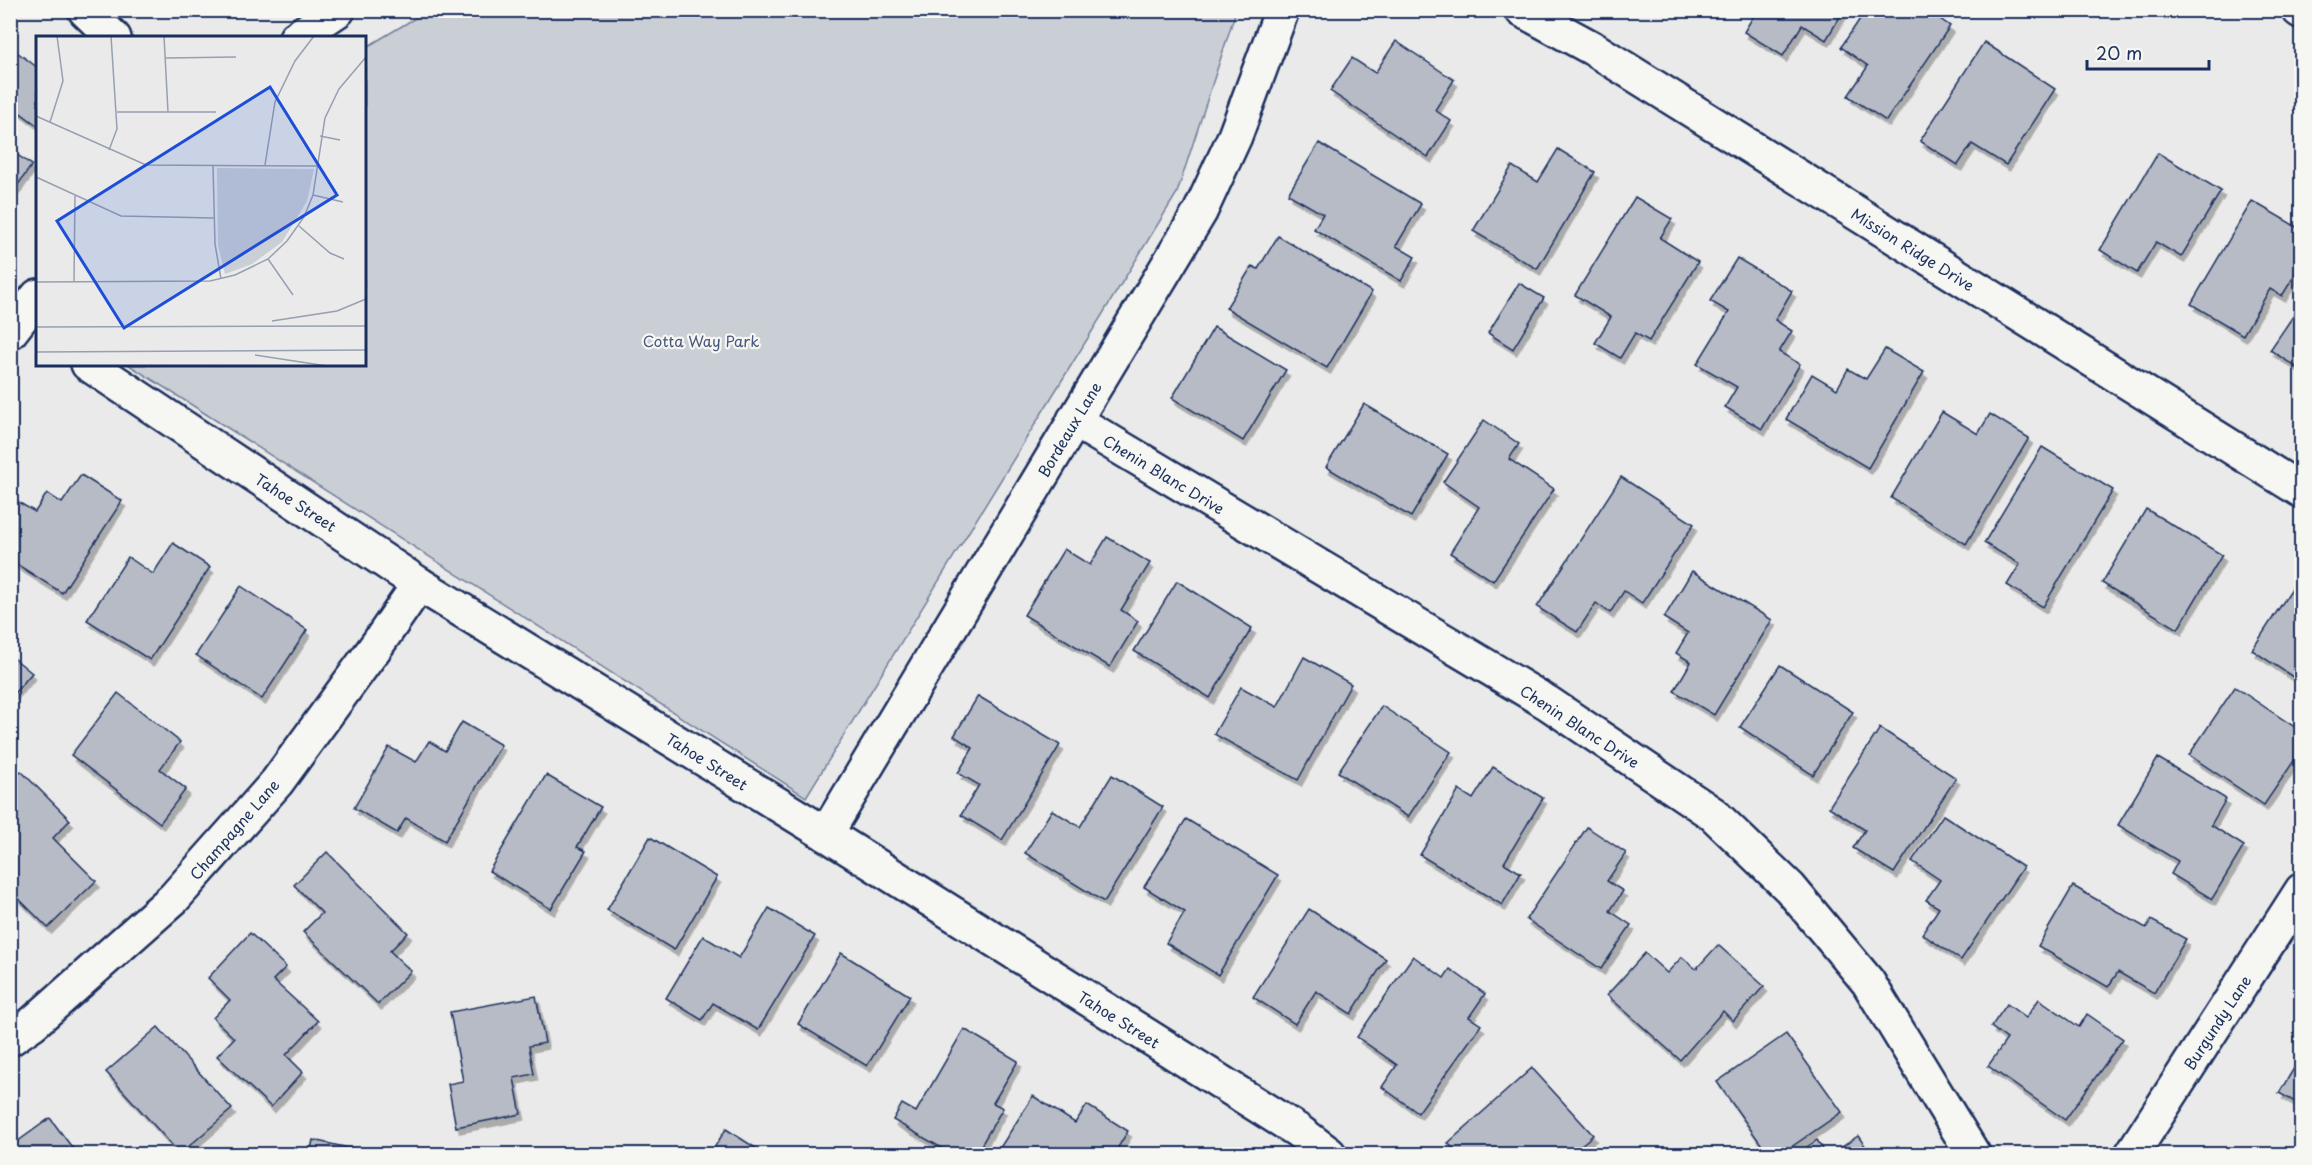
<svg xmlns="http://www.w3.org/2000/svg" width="2312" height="1165" font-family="'Playpen Sans',sans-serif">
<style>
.green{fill:#caced5;stroke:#727e9a;stroke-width:1.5}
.building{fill:#b6bbc6;stroke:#1b2f5e;stroke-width:1.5;filter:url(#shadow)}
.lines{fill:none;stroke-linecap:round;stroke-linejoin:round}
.street-casing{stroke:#1b2f5e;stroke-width:38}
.secondary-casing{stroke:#1b2f5e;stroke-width:38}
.highway-casing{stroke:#1b2f5e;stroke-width:38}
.street{stroke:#f6f6f2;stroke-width:33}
.secondary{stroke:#f6f6f2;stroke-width:33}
.highway{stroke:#f6f6f2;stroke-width:33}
.labels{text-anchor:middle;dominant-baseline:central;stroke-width:4.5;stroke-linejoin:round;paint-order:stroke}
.street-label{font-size:15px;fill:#1b2f5e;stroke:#f6f6f2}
.park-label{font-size:15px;fill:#47577c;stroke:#f6f6f2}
.inset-road{fill:none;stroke:#979fb1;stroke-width:1.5}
.view{fill:#1d4ed8;fill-opacity:0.15;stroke:#1d4ed8;stroke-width:3}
.inset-edge{fill:none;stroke:#1b2f5e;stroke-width:3}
</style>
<defs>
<filter id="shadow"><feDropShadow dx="3.5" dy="6" stdDeviation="0" flood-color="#0004"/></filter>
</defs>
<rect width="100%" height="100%" fill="#e9eae9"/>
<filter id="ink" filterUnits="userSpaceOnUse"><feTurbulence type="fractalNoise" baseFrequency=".0167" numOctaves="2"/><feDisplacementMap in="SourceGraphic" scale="12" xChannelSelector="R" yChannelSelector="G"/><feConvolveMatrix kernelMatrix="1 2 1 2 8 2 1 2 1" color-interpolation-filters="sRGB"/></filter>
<g filter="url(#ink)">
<polygon class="green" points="427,11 1236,11 1177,193 806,797 129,365 364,364 365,48"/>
<g class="building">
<polygon points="1757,10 1844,10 1826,40 1802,25 1783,56 1744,32"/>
<polygon points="1866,10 1927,10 1950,26 1886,121 1848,96 1868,66 1841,47"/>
<polygon points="1396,41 1454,80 1435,110 1451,121 1428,157 1330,91 1352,58 1375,73"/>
<polygon points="1984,42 2055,89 2006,165 1972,144 1958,165 1920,141"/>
<polygon points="13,49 38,68 38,126 10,105 10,52"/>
<polygon points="1319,143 1421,204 1396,246 1415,257 1401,281 1314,229 1323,214 1288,194"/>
<polygon points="1558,149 1595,172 1537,269 1473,231 1512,166 1538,182"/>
<polygon points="10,150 32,165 10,196"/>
<polygon points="2158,153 2221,191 2181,257 2156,242 2137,273 2100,250"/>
<polygon points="1635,197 1672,219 1660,238 1698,262 1649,341 1635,333 1620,358 1595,343 1611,317 1575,295"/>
<polygon points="2252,201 2302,230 2302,263 2282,296 2270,289 2243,335 2191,304"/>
<polygon points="1278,236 1372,292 1327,368 1226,308 1252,266 1258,269"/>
<polygon points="1737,258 1792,291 1775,320 1792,331 1779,352 1800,364 1762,429 1725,407 1737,387 1697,364 1729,312 1710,301"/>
<polygon points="1519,283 1544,298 1513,349 1488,333"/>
<polygon points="2302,303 2302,371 2270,350"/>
<polygon points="1214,327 1286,370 1243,441 1172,398"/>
<polygon points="1885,349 1924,372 1868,468 1786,419 1812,374 1837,389 1848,369 1866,379"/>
<polygon points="1364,404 1448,454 1411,517 1326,467"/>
<polygon points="1942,412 1978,434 1990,414 2029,438 1966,544 1891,498"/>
<polygon points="1484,420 1519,444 1509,459 1554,489 1493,581 1450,553 1479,507 1443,482"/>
<polygon points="2042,447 2113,490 2043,607 2007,585 2020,564 1984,543"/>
<polygon points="81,475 122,501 62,593 10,560 10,503 13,499 35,512 47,493 62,503"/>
<polygon points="1621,477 1694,524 1642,603 1624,591 1610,613 1596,603 1577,632 1537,607"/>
<polygon points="2146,509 2222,555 2178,629 2102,583"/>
<polygon points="1107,537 1150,563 1121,610 1138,621 1110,667 1024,615 1064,549 1090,565"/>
<polygon points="173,543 210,567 150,660 87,620 128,557 153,574"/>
<polygon points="1692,571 1772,620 1714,715 1674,691 1691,662 1676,653 1688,633 1664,618"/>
<polygon points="1177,581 1252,628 1210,698 1134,651"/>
<polygon points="2296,582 2302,586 2302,683 2252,650"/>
<polygon points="241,586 307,630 262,699 196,655"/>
<polygon points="10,655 32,673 10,698"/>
<polygon points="1304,657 1351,684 1298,780 1214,734 1241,687 1277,707"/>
<polygon points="1780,665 1853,712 1813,775 1740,727"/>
<polygon points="2235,687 2302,732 2302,749 2264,805 2189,755"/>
<polygon points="118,693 180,742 160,769 186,789 160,823 71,755"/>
<polygon points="978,696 1060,745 1002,840 961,815 979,785 958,773 973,748 954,736"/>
<polygon points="1382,706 1451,752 1408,817 1338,772"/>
<polygon points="462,722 501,745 445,841 406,818 397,833 354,808 389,747 416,762 429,741 445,751"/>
<polygon points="1880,728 1956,778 1894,873 1853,848 1865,830 1829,807"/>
<polygon points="2158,758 2226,799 2211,825 2244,846 2212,899 2171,874 2178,861 2118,825"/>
<polygon points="1493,767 1543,798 1504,863 1521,873 1502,905 1420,855 1459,790 1473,799"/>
<polygon points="21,771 70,820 53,838 96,881 48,928 10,890 10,782"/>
<polygon points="546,775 601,807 577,847 586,851 551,909 489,871"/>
<polygon points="1112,775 1163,807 1104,902 1025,853 1052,810 1080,827"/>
<polygon points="1943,815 2023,867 1961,960 1922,934 1939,908 1926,900 1940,880 1912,861"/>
<polygon points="1186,819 1278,875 1218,975 1166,943 1185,912 1144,887"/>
<polygon points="1587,827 1626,853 1607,881 1623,891 1610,911 1631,925 1601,969 1526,919"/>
<polygon points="650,837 717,877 674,950 607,910"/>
<polygon points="327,852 408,933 390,951 411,971 378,1004 303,932 322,913 294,885"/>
<polygon points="2073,886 2146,928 2151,920 2186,939 2154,993 2118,972 2108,987 2038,946"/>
<polygon points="769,908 815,936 758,1030 713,1003 702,1020 666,998 703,936 739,958"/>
<polygon points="1309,909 1386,959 1351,1014 1316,991 1295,1024 1253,997"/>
<polygon points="250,933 286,967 273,980 318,1021 286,1055 303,1072 271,1107 217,1056 234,1038 213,1018 230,1000 208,978"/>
<polygon points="1718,945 1764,986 1733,1021 1723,1011 1680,1060 1607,995 1645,953 1667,973 1682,957 1696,969"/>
<polygon points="841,953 910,996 867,1066 798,1024"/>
<polygon points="1413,956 1444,978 1450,969 1485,994 1469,1017 1481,1025 1418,1113 1382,1087 1397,1065 1357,1037"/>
<polygon points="536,996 545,1043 529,1046 534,1074 514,1078 521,1114 456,1127 448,1084 463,1081 450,1012"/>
<polygon points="2039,999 2079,1027 2087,1014 2123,1039 2065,1120 1988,1066 2007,1039 1991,1027 2007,1004 2026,1018"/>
<polygon points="158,1027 232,1109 180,1154 106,1072"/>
<polygon points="964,1029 1018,1061 993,1103 1003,1108 976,1154 952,1154 893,1120 902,1104 916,1112"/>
<polygon points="1786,1034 1842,1112 1781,1154 1768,1154 1717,1082"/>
<polygon points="2302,1055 2302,1106 2279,1093"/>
<polygon points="1532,1068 1593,1135 1571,1154 1458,1154 1448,1143"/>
<polygon points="1033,1096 1075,1123 1087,1105 1128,1131 1114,1154 996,1154"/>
<polygon points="50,1118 77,1154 14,1154 10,1147"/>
<polygon points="726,1129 765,1154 710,1154"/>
<polygon points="1858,1136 1871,1154 1832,1154"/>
<polygon points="313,1140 371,1153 310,1154"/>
<polygon points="1817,1140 1826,1154 1796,1154"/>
<polygon points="1599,1149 1605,1154 1593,1154"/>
</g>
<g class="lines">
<defs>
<g id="street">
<polyline points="85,10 114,38"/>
<polyline points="88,364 419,584 826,834 1297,1130 1329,1154"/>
<polyline points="1074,420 1548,703 1713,814 1790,888 1868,982 1973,1154"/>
<polyline points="826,834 1200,212 1235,136 1282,10"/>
<polyline points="10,1039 33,1023 174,898 277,782 377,645 419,584"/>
<polyline points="2132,1154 2302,890"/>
</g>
<g id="secondary">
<polyline points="1522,10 1592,48 2302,491"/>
<polyline points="296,38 338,10"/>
<polyline points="10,332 38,296"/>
</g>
<polyline id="highway" points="2299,10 2302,12"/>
</defs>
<use href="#street" class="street-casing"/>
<use href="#secondary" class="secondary-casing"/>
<use href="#highway" class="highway-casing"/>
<use href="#street" class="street"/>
<use href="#secondary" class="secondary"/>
<use href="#highway" class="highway"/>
</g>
</g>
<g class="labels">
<g class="street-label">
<text transform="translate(1913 249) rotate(32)">Mission Ridge Drive</text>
<text transform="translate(1069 429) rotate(-59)">Bordeaux Lane</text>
<text transform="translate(1164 474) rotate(31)">Chenin Blanc Drive</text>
<text transform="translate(296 502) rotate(33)">Tahoe Street</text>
<text transform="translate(1580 726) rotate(33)">Chenin Blanc Drive</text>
<text transform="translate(707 761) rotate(32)">Tahoe Street</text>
<text transform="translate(234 829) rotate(-49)">Champagne Lane</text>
<text transform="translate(1119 1019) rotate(32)">Tahoe Street</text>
<text transform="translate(2217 1022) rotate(-57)">Burgundy Lane</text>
</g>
<g class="park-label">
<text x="701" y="340">Cotta Way Park</text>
</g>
</g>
<g transform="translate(36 36)">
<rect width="330" height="330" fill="#e9eae9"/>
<path d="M181,132l97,1 -7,32 -25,41 -30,22 -27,10 -7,-29z" fill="#caced5"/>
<path class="inset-road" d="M128,0l4,76M130,22l70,-1M81,76h99M0,80l110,49 171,1M14,86l13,-41 -6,-45M284,100l20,4M73,114l8,-21 -6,-93M229,129l10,-63 20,-41 19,-25M177,130l2,78 6,35M0,141l85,39 93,2M277,159l30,7M263,190l31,27 14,6M232,223l25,36M0,246l174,-1 25,-6 33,-16 19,-18 17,-24 9,-22 12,-77 14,-29 27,-32M38,246l1,-86M236,285l65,-10 29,-12M0,291l330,-1M0,316l330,-2M219,319l72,11"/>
<path class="view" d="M234,51l67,108 -213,133 -67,-107z"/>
<rect width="330" height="330" class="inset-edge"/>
</g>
<rect width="2312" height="1165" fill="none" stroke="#f6f6f2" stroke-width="36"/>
<rect x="18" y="18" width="2276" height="1129" fill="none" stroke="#1b2f5e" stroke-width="2" filter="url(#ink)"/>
<path d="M2087 60v9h122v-9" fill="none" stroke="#1b2f5e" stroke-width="3"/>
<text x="2096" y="60" font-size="18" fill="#1b2f5e" stroke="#f6f6f2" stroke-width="4.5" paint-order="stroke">20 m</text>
</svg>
